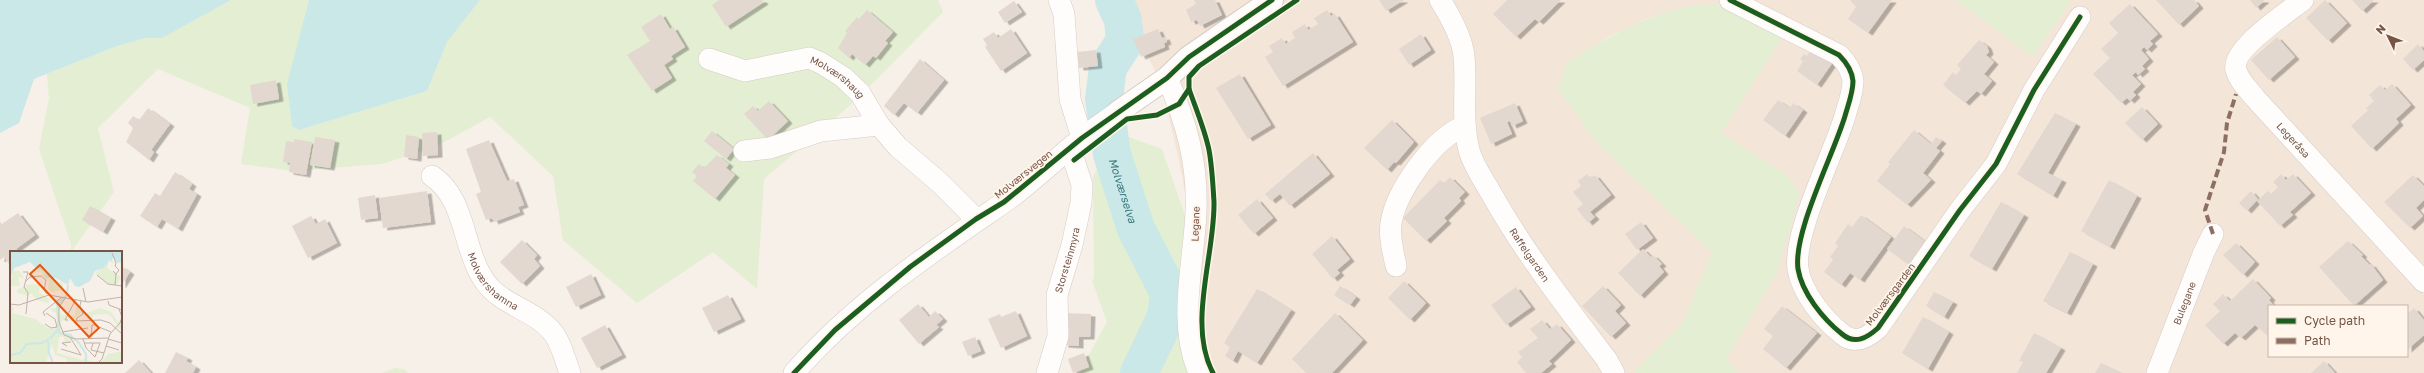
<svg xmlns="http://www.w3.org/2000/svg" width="2424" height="373" font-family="'Golos Text',sans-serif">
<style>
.residential{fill:#f3e5d8;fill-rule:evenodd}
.green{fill:#e4eed2}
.water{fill:#cae8e8}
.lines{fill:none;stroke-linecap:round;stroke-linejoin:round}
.river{stroke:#cae8e8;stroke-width:38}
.building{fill:#e3d8d0;filter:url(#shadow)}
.street-casing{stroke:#d6ccc5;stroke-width:22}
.secondary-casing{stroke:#d6ccc5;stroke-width:24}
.street{stroke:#fefdfc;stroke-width:21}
.secondary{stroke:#fefdfc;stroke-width:22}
.quiet{stroke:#8d6e63;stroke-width:4;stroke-dasharray:8 4;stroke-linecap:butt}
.cycleway-casing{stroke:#fff5ea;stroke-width:8}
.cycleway{stroke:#1b5e20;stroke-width:5}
.labels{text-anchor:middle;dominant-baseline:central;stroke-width:3.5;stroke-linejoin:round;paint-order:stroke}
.street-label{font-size:10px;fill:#765547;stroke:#fff5ea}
.water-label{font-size:11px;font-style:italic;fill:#3a767d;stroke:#fff5ea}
.inset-river{fill:none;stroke:#cae8e8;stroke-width:2}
.inset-road{fill:none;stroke:#c3b2a8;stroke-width:1}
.view{fill:#e8590c;fill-opacity:0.15;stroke:#e8590c;stroke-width:2}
.inset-edge{fill:none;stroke:#765547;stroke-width:2}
</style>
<defs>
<filter id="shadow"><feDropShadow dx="4.5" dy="2.5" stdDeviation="0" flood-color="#0004"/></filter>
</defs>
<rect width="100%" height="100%" fill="#f7f0e8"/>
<path class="residential" d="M1118,0h838l77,57 38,-57h353v373h-685l-13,-13 51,-88 8,-98 -64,-41 62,-97 -97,-29 -38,11 -38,18 -43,27 33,83 112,106 -29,70 -50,51h-441l2,-134 -15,-78 -18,-79zM2269,306h138v50h-138z"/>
<g class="green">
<polygon points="231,0 309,0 300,38 299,130 427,91 447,42 480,0 938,0 943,12 856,100 764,179 757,289 713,252 637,303 563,240 553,176 490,117 435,147 382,164 293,171 241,164 250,108 158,69 98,128 114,192 71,252 71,244 39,149 49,98 47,74 117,46 145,38 162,37"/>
<polygon points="1956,0 2071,0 2033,57"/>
<path d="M1722,3l61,33 -62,97 64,41 15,19 -23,79 -51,88 13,13h-106l50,-51 29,-70 -112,-106 -42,-57 9,-26c37,-24 75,-46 118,-56 12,-2 25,-2 37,-4z"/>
<polygon points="1118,133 1162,149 1191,233 1192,373 1079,373 1107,322 1092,280 1094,278 1093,177"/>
<polygon points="395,368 404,369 408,373 382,373"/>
</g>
<g class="water">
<polygon points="0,0 231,0 162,38 145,38 117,46 34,79 19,123 0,133"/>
<polygon points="309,0 480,0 447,42 427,91 299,130 292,126 287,84"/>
</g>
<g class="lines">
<path class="river" id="s1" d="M1114,0l9,20 2,21 -17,26 -4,32 8,55 24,75 33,64 -3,24 -27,56"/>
</g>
<g class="building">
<polygon points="719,0 762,0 764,2 726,27 712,5"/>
<polygon points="1194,0 1215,0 1222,15 1200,26 1197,20 1191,22 1186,10 1196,4"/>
<polygon points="1379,0 1404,0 1386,11"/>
<polygon points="1507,0 1561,0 1539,22 1535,19 1516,37 1493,14"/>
<polygon points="1850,0 1892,0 1868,33 1848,19 1856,7"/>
<polygon points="2156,0 2194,0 2199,6 2179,25"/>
<polygon points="2250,0 2265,0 2256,8"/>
<polygon points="2325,0 2347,23 2328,41 2306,18"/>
<polygon points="2352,0 2374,0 2362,11"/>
<polygon points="1014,1 1022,12 1005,23 998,12"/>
<polygon points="2130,4 2158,34 2150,41 2153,44 2147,50 2144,47 2141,50 2149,59 2142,66 2145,69 2138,75 2136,72 2132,75 2141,84 2133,92 2136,95 2130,101 2127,98 2121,103 2093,74 2110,58 2101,49 2118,33 2109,23"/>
<polygon points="867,10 893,32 885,41 888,43 876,58 873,56 865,65 852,54 849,58 838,48 847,33 845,31 857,17 859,19"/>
<polygon points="1327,10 1331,16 1335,14 1353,42 1283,86 1265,57 1273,52 1269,46 1282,38 1286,44 1295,38 1292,32 1305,24 1308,30 1318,24 1314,18"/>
<polygon points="661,14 670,29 673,27 685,47 671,56 673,59 664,65 672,78 652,91 627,55 650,41 641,27"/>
<polygon points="1011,29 1027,53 1001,71 985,47 987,45 983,39 994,32 998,38"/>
<polygon points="1158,29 1162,38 1165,37 1167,42 1164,43 1165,47 1141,57 1133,39"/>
<polygon points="1421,34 1431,50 1409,65 1399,49"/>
<polygon points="2277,37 2295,57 2269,80 2251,60"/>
<polygon points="1979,40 1987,46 1989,52 1986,55 1994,62 1984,74 1992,81 1981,94 1977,91 1965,103 1943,85 1953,72 1956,75 1961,69 1957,65"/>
<polygon points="2418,44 2424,51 2424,60 2413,70 2403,59"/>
<polygon points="1812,48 1833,62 1817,85 1797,71 1803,61 1800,59 1804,54 1807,56"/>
<polygon points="1096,50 1098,66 1079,68 1077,52"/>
<polygon points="920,59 944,80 917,113 904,103 894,115 884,106"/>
<polygon points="1240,74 1271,125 1248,139 1216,88"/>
<polygon points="276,80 279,99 253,104 250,85"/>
<polygon points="2392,84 2411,105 2396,119 2399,123 2372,149 2351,126 2368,110 2366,108 2374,101 2369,95 2380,85 2385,90"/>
<polygon points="1778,100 1790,108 1793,103 1803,110 1785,136 1763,120"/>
<polygon points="769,101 788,121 768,140 744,114 753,106 758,111"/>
<polygon points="1515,103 1523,121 1512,126 1510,121 1507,122 1512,134 1491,144 1480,118"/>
<polygon points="2142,107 2158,124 2142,140 2125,123"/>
<polygon points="148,108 170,124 151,150 154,152 149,160 126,142 133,128 128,123 133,116 139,120"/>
<polygon points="2055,113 2076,124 2048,173 2062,180 2053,196 2017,174"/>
<polygon points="1392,120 1414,142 1396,163 1394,162 1387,170 1364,148"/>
<polygon points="1914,130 1931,144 1936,137 1942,141 1936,148 1940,151 1923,173 1931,180 1907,205 1877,181 1890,164 1888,162"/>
<polygon points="712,131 734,149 726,159 704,141"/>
<polygon points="437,132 438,155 423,156 422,133"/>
<polygon points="406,135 419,137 417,159 404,157"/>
<polygon points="315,137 335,140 330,168 310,165"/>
<polygon points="294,139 312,142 306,175 289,172 290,163 283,162 286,141 294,142"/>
<polygon points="489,140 507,181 514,179 524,205 518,207 520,212 494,222 492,218 486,220 476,194 481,192 466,149"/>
<polygon points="1313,153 1330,174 1290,206 1280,194 1271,201 1265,194"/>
<polygon points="717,155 729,164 726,168 735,175 715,199 693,181 697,176 692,172 699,164 704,168"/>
<polygon points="175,172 192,184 189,189 197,194 178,229 162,219 157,227 140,216 155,193 160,196"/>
<polygon points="1587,174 1590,178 1595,175 1611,195 1590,212 1595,217 1588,223 1577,209 1583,204 1573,192 1581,186 1578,181"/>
<polygon points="2281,174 2286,180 2293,174 2311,193 2290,212 2293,215 2280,226 2257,201 2268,191 2271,194 2278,187 2273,182"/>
<polygon points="2413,175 2424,186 2424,200 2416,208 2423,216 2410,228 2384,202"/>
<polygon points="1450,177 1465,192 1459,198 1461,201 1444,218 1447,221 1426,241 1403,218 1440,180 1444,183"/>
<polygon points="2109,180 2137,196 2110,247 2081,231"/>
<polygon points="427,191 431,222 383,228 379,198"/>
<polygon points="2251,191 2258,199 2247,211 2239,203"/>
<polygon points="375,195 378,218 361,220 358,198"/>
<polygon points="1257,199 1273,218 1254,234 1238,215"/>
<polygon points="2001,202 2024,215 1992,269 1969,256"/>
<polygon points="90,206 111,218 103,232 82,220"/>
<polygon points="18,213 35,235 16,249 19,252 11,252 11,262 9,264 4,257 0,260 0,222 2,224"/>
<polygon points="1861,215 1891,237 1860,280 1850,273 1841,285 1824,272 1833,260 1830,257 1838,246 1835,243 1848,224 1852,227"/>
<polygon points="311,216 316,224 325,219 337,243 308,258 292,226"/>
<polygon points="1641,222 1653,238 1637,250 1625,234"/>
<polygon points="1904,226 1926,242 1909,265 1887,249"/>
<polygon points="1332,236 1350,259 1337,270 1340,273 1333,279 1312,254"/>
<polygon points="522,240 537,255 534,259 540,266 522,284 500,262"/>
<polygon points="2348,241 2363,255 2361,256 2370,265 2371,264 2383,280 2354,306 2319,267"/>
<polygon points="2236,243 2255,262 2243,275 2223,255"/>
<polygon points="1643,249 1651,257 1653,255 1662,264 1659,266 1664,272 1640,296 1618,273"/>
<polygon points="2070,252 2093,264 2067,313 2043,301"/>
<polygon points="121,266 130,272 121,286"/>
<polygon points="591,274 601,295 576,307 566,287"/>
<polygon points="2253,279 2271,298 2269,300 2274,306 2269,306 2269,337 2255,325 2241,338 2235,333 2223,344 2205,325 2220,311 2213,304 2223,294 2230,301"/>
<polygon points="1404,281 1426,303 1410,320 1388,298"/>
<polygon points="1340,286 1356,297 1350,305 1334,295"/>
<polygon points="1603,286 1621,305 1615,311 1626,323 1611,337 1582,306"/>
<polygon points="1516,287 1531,307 1506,325 1491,305"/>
<polygon points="1257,289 1291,310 1257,363 1238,351 1233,361 1225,356 1230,347 1224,343"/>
<polygon points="1934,292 1953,302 1944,317 1926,306"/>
<polygon points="728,295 741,319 714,332 702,308"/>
<polygon points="918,304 929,317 935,311 943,319 936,325 939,327 919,344 899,320"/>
<polygon points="1782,306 1817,333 1786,368 1763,349 1773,336 1764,329"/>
<polygon points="2414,308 2424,320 2424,335 2407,350 2407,314"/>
<polygon points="1016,311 1027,336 1001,348 988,319 1000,314 1001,317"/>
<polygon points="1064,313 1091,314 1090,337 1079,337 1079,346 1064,345"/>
<polygon points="1335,313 1363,340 1332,373 1306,373 1292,359"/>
<polygon points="1923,317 1949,332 1928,369 1902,353"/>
<polygon points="1542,320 1550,329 1557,324 1571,340 1549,361 1552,364 1541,373 1526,373 1517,362 1522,357 1518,352 1538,338 1530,329"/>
<polygon points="605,325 622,355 597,368 581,338"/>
<polygon points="2034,333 2061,348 2046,373 2017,373 2023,362 2019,361"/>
<polygon points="975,337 981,351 968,356 962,342"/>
<polygon points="176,352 188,358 186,361 196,367 193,373 165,373"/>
<polygon points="1084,353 1089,367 1073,373 1068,359"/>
<polygon points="139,360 151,373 125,373"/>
<polygon points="2324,361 2335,373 2311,373"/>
<polygon points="2101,363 2122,373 2095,373"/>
</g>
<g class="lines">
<defs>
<g id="street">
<polyline points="1059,0 1064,14 1070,99 1082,138"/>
<path id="s2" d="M1440,0c10,16 22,37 24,56 3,31 -3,62 5,94 4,15 14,29 22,43 33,59 75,113 116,167l7,13"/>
<path d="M1730,0l109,55c7,7 13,15 14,26 0,12 -5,24 -8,35 -12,40 -52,116 -47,153 4,24 25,50 44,65 13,11 25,4 36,-6l82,-118 36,-46 38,-74 46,-73"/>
<path id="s3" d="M2303,0c-15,12 -73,50 -67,70 3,11 12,19 19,28l169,184"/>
<path id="s4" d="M709,59l36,12 64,-13 12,5 22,14 17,16 19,32 19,22 42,36 36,36"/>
<path d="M1167,78c19,43 31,85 29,133 -2,54 -19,110 3,162"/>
<polyline points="744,151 770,148 821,131 879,125"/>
<path id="s5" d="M432,176c35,23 30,75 54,107 17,23 50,27 68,51 8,11 11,26 16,39"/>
<path d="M1396,266c-3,-15 -7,-28 -5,-43 5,-32 43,-86 74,-97"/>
<path d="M794,373c60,-69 135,-119 209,-170 28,-19 52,-44 78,-64 12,-10 25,-18 37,-27"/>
<path id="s6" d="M1047,373l11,-37 -1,-41 15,-50 9,-42 1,-18 -12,-37"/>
<path id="s7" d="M2157,373l47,-121 9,-18"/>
</g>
<polyline id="secondary" points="1118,112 1167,78 1189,57 1272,0"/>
</defs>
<use href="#street" class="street-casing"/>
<use href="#secondary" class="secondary-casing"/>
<use href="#street" class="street"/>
<use href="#secondary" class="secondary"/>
<polyline class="quiet" points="2213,234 2205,210 2224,152 2227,123 2236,94"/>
<defs>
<g id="cycleway">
<path d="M1730,0l109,55c7,7 13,15 14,26 0,12 -5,24 -8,35 -12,40 -52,116 -47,153 4,24 25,50 44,65 13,11 25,4 36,-6l82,-118 36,-46 38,-74 46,-73"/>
<path d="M1189,89c7,20 16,41 20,61 3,16 4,35 5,52 1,53 -27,122 -1,171"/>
<polyline points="1074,160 1127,119 1157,115 1179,104 1189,89 1189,77 1199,66 1297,0"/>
<polyline points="794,373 835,330 910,267 976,219 1004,202 1082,138 1167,78 1189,57 1272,0"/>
</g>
</defs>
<use href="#cycleway" class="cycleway-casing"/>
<use href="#cycleway" class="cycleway"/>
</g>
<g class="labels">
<g class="street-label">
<text stroke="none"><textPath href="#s4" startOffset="138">Molværshaug</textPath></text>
<text stroke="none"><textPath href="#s3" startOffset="191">Legeråsa</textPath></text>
<text transform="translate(1023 174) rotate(-39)">Molværsvegen</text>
<text transform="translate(1195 224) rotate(-88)">Legane</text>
<text stroke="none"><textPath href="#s2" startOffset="277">Raffelgarden</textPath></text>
<text stroke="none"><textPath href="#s6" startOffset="116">Storsteinmyra</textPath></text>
<text stroke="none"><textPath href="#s5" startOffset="125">Molværshamna</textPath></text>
<text transform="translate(1890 294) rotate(-53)">Molværsgarden</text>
<text stroke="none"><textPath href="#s7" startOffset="75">Bulegane</textPath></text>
</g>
<g class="water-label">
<text stroke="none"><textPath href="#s1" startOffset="200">Molværselva</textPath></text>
</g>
</g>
<g transform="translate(10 251)">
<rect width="112" height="112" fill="#f7f0e8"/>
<path d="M96,10l1,7 14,9 -4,7 -7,1 -15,-12 8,-5zM29,17l9,3 -3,3 5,4 13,5v7l-12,2 -3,-3 1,-8 -7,-6v-4l-7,2zM3,20h6l4,5v3l-5,-3 2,10h-10zM30,33l-1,8 11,8 -2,3 -11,-3 -6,-7 -3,3 -11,-3v-3l10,-5zM52,47l2,1 -4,5 -2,10 17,2 1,-9 6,5 -10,9 -10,-1 -2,6 2,7 10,1v4h-2l1,4h-6l-2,-6 -4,2 -2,15 26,7 3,-4 1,4 7,2 10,-3 4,-5 14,-3v12h-55v-4l-12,-4 -3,-11 -6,19h-36l1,-58 3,3 -2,5 23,6 13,9 6,1 4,-7 -2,-9 -4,-2 -1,-3h6l-2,-6zM90,57l11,4 7,10 4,-1v8l-4,-2 -7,-11 -6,-2 -12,1v3l-5,1 -1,-6z" fill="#e4eed2"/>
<path d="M0,0h106l5,3 -4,-3h5v11l-5,1 -4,-6 -1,4 3,3 -6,-4 -3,8v-6l-2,6 -9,3 -5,10 -11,6 -4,-1 -5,-8 -2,7 -12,-7h-8l-4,-2 4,-5 -12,-3 -6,-6 -16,6 -4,10z" fill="#cae8e8"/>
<path class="inset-river" d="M58,34l-1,10 -10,9 2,29 11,2 9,8 7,11v9M40,88l9,-11M38,90l1,12 4,10M0,104l10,-2 7,-9 15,-1 7,-4"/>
<path class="inset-road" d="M102,2l4,10 -1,3 4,4 -3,4M103,20l3,3 -1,11M13,21h5l-4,15 4,6 -2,21M87,24l11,9 14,2M16,30l4,-4 11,-1 5,4 -2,10 3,4M73,37l3,14M56,46l-7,10v15l5,13 11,4 33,-1M71,50l-1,5 3,8 -6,4 -1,3 25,-1 9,3 12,11M98,50l1,4 13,5M0,53l9,1 30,-10 39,7 34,-5M36,62l9,6 2,8M35,65l-2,-4 19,-15M58,69h-3l11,-21M35,73l6,4 6,-1M89,76l12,5M52,81l26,-4M81,87l1,-13h4M73,88l3,9 9,9 5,-14h-15M98,88l14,4M83,92l-2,7 13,3M57,95l-5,-3 9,-1M96,95l13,4M51,98l20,6 -11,-18M88,112l4,-4 8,-25 10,-11 2,-6 -3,-8"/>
<path class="view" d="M30,14l59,63 -10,9 -59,-63z"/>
<rect width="112" height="112" class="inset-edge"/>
</g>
<rect x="2268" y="305" width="140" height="52" fill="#fff5ea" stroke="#c8b5a9"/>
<rect x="2276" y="318" width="20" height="6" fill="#1b5e20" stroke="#c8b5a9"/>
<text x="2304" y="325" font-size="12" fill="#765547">Cycle path</text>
<rect x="2276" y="338" width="20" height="6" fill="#8d6e63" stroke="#c8b5a9"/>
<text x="2304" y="345" font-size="12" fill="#765547">Path</text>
<g transform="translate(2388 36) rotate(313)" stroke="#fff5ea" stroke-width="3" paint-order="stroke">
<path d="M0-3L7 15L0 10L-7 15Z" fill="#765547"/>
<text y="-6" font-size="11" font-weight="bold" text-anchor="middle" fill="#765547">N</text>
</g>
</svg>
